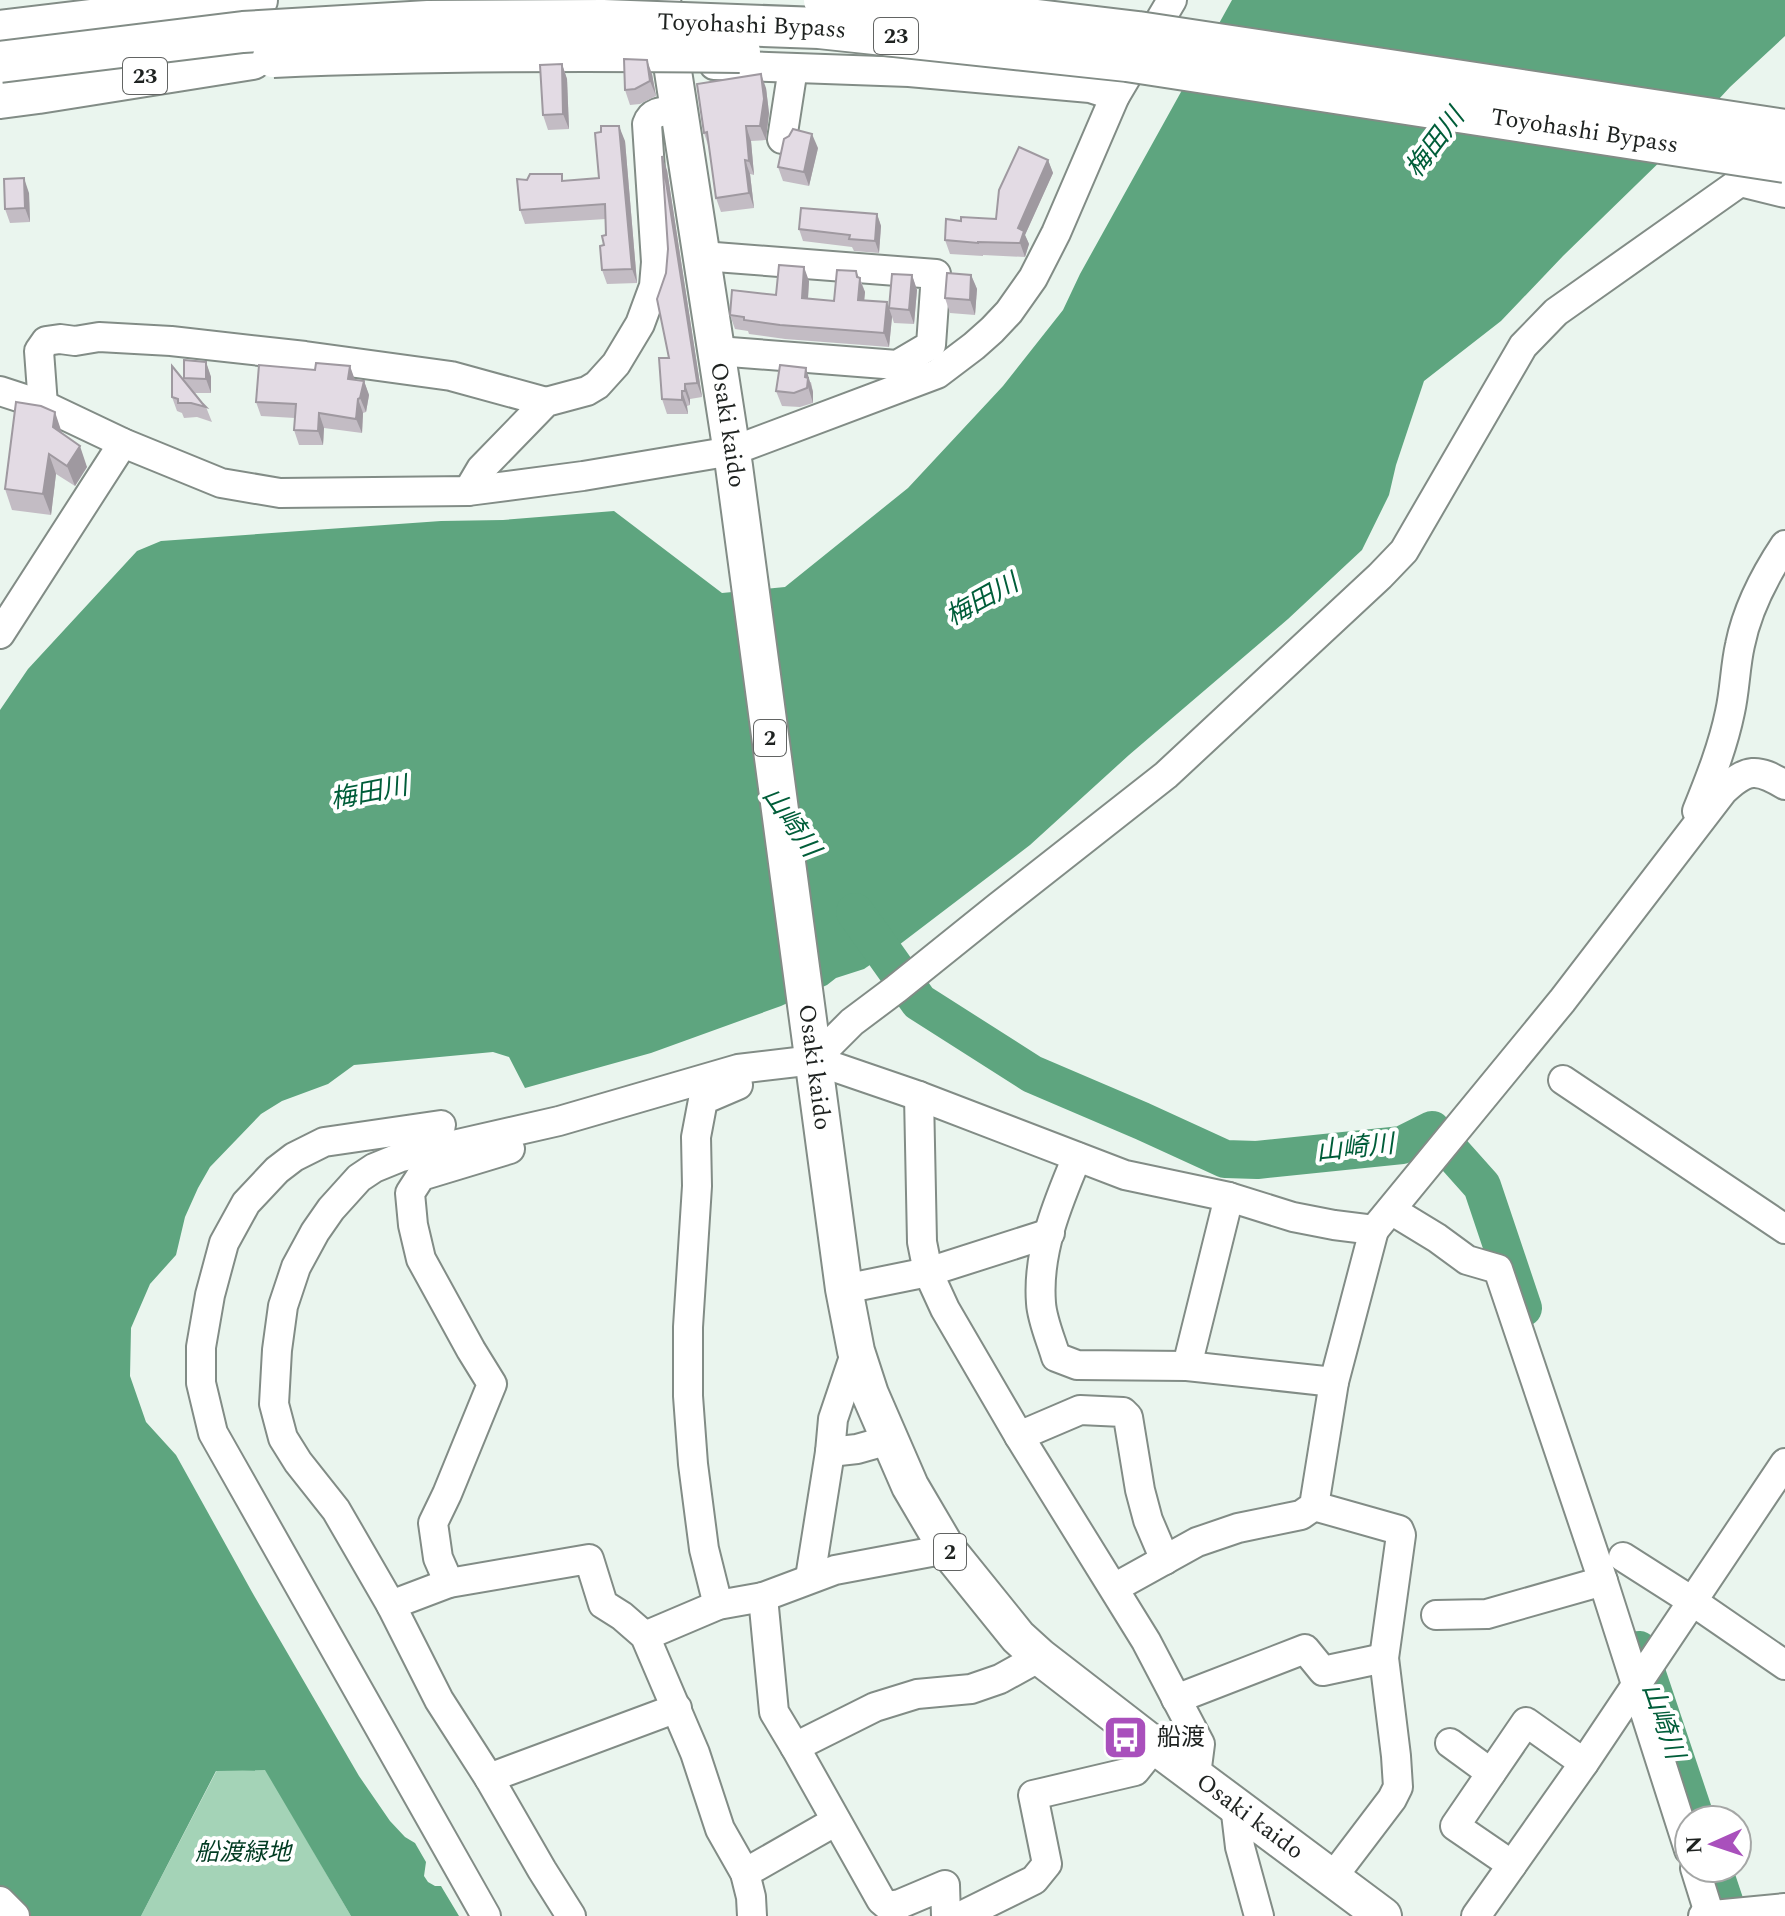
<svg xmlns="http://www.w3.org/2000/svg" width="1785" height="1916" font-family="Spectral,'Noto Sans JP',serif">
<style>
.green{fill:#a4d3b7}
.water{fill:#5ea57f}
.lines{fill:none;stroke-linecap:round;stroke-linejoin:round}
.river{stroke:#5ea57f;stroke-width:38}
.minor-casing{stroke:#828c86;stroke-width:32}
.major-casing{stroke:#828c86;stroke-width:40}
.highway-casing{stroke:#828c86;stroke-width:44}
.minor{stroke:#fff;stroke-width:28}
.major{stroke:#fff;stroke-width:36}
.highway{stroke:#fff;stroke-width:40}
.highway-bridge-casing{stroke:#828c86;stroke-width:44;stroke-linecap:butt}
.highway-bridge{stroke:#fff;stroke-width:40}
.wall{fill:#c3bcc4}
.shaded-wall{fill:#9f99a0}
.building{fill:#e3dbe4;stroke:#9f99a0;stroke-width:2}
.labels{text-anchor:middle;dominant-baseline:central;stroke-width:8;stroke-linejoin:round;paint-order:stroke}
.shield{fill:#fff;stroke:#626463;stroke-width:2}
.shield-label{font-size:22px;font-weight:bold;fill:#1e2220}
.street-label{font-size:24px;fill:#1e2220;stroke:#fff}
.poi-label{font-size:24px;fill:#1e2220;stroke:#fff;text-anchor:start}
.park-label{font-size:24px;font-style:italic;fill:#003b21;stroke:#fff}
.water-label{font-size:26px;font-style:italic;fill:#005d39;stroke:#fff}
</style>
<rect width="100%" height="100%" fill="#eaf5ee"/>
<polygon class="green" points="217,1770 266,1770 351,1916 141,1916"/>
<polygon class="water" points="1232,0 1785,0 1785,36 1730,87 1673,149 1563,256 1501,321 1424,381 1396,465 1389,495 1362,550 1288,619 1129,755 1030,845 895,948 864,969 836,978 827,985 781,1006 651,1053 525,1088 509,1057 493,1052 354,1065 328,1084 282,1101 261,1114 210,1167 198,1188 185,1217 176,1255 150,1284 131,1328 130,1376 146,1422 176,1455 252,1592 359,1776 390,1821 405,1837 415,1843 426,1862 424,1876 428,1882 435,1886 441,1886 459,1916 351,1916 265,1770 216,1771 141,1916 0,1916 0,710 28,669 137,551 161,541 441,521 503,520 614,511 722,593 785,587 908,488 1003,386 1063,310 1080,274"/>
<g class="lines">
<g class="river">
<polyline points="855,912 919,1002 1032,1074 1142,1121 1225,1159 1257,1160 1402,1145 1432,1130 1482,1186 1523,1308"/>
<polyline points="1639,1650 1696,1820"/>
<polyline points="1713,1868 1729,1916"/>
</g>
<defs>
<g id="minor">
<polyline points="714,65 909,72 1090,88 1115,96"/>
<polyline points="782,139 793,68"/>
<polyline points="1740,182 1785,193"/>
<polyline points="702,256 936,274 931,345 897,365 717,351"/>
<polyline points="0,391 43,405 123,443 221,483 280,493 468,491 583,476 732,451 937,374 974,346 992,330 1009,312 1033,278 1056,233 1115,96 1172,0"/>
<polyline points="43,405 39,351 46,341 60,339 75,341 99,337 171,341 305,356 451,376 546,402"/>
<path d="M468,491l13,-22 65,-67 41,-11 10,-6 19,-21 24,-40 14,-38 2,-24 -9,-138c5,-15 18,-12 32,-13"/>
<polyline points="0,634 123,443"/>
<path d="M1697,811c13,-32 26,-65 33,-99 5,-22 5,-45 10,-67 7,-35 25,-70 45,-100"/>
<polyline points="814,1060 852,1022 896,989 998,907 1166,775 1380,576 1404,551 1523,346 1556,312 1740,182 1770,148"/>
<polyline points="1563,1080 1785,1229"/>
<polyline points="919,1096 922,1242 928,1272 945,1309 1019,1436 1146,1641 1200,1744 1196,1775"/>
<polyline points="441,1125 324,1142 294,1157 277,1170 246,1203 224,1243 210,1295 201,1347 201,1383 213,1433 486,1916"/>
<path d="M1077,1157c-19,45 -40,95 -36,146 1,17 10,37 15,54l21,8 110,1 147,16"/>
<polyline points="1391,1210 1437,1238 1467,1260 1498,1269 1603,1581 1689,1850"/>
<polyline points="844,1289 928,1272 1050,1233"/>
<polyline points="1187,1366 1229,1197"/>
<polyline points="1019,1436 1080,1410 1123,1412 1128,1417 1140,1490 1148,1520 1165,1560"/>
<polyline points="830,1452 857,1449 889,1440"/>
<polyline points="1314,1506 1399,1530 1401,1535 1384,1658 1396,1756 1398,1787 1392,1799 1332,1878"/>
<polyline points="1623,1557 1692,1601 1785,1665"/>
<polyline points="810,1578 830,1452 833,1419 856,1351"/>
<polyline points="449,1583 438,1558 433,1523 447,1494 492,1384 471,1350 421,1259 413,1225 410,1193 421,1176 510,1149"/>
<polyline points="1114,1588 1197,1542 1238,1528 1301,1515 1314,1506 1334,1382 1374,1230"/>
<polyline points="763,1597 774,1712 795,1747 881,1900 888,1906 900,1904 945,1885 946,1916"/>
<polyline points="391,1605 449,1583 589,1559 603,1604 622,1616 645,1636 695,1753 720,1829 745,1873 751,1897 752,1916"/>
<polyline points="718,1605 704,1549 693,1464 688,1396 688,1327 697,1186 696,1137 703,1100 738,1085"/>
<polyline points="1436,1615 1487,1614 1603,1581"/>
<polyline points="645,1636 718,1605 763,1597 835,1570 947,1549"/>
<polyline points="1176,1699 1305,1649 1323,1671 1384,1658"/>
<polyline points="1450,1743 1491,1773"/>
<polyline points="795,1747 875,1707 917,1694 971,1689 1000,1679 1040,1657"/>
<polyline points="489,1778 677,1708"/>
<polyline points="1235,1805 1240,1847 1259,1916"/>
<polyline points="1512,1865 1455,1826 1526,1722 1584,1763"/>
<polyline points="1695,1868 1710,1916"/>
<polyline points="745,1873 836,1821"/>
<polyline points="0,1901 15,1916"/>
<path d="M571,1916l-29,-46 -53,-92 -50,-78 -48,-95 -55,-95 -38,-48 -15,-24 -9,-34 3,-54 6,-44 13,-39 19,-35 16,-23 28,-31 15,-10 27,-11 158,-36 179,-52 76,-9 105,36 206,79 104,22 64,20 41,8 40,5 188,-229 161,-210c24,-23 34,-23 62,-6"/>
<polyline points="961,1916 1034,1880 1047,1864 1033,1795 1135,1771 1155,1746"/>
<polyline points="1476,1916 1584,1763 1785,1463"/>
<polyline points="1703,1916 1785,1908"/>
</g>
<g id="major">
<path id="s1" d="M662,0l72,466 110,823 12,62 14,43 40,92 37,63 71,88 22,20 115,89 228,170"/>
</g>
<g id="highway">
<polyline points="0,31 257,0"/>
<polyline points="0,98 38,93 252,59"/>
</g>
</defs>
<use href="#minor" class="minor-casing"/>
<use href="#major" class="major-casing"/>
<use href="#highway" class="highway-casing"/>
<use href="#minor" class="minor"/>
<use href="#major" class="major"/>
<use href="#highway" class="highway"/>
<defs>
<g id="highway-bridge">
<polyline points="824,0 1003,16 1138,32 1785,130"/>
<path d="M273,57c156,-7 311,-7 467,-5"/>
<path id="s2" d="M0,62l243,-30 185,-11 175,-1 216,8 308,33 658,101"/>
</g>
</defs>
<use href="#highway-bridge" class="highway-bridge-casing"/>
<use href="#highway-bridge" class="highway-bridge"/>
</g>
<g class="wall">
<polygon points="562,64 567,79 569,129 548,130 543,115"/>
<polygon points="652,74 656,96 640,104 630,105 625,90"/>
<polygon points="766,88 769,113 766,140 751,141 754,175 750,174 754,208 721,212 716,198 709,148 704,133"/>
<polygon points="625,141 637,283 607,284 602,270 606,235 606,219 525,224 520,210 564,181 599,178"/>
<polygon points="818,148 809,186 783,181 778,167"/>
<polygon points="1048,160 1053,173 1025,235 1029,244 1025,257 983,255 983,256 950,254 945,240 996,219"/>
<polygon points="667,170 702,397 690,399 690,405 687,406 688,414 667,414 662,399 669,358 666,273 668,249"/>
<polygon points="29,193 30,222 10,223 5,209"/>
<polygon points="877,214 881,226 879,253 854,251 852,247 803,241 799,229"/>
<polygon points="912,275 917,290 914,324 894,323 892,317 889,347 785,339 749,334 748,331 735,329 730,315 809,281 808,299 834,301 858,277 860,278 865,292 864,300 889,307"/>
<polygon points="971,275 977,289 975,315 950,313 945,298"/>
<polygon points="206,362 211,377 211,393 195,393 206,407 212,422 197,417 184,418 182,413 177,411 172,397 184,380 184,378"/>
<polygon points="355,380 364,381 369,395 366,412 363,413 362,433 324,428 323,445 299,445 294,430 295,418 261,416 256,402"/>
<polygon points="811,382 813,392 813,403 800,407 782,406 776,391"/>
<polygon points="62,434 87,467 75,486 56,474 51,515 12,510 5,489"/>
</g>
<g class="shaded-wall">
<polygon points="647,60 652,74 656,96 650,81"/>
<polygon points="562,64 567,79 569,129 563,114"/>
<polygon points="761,74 766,88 769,113 766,140 760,126"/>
<polygon points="619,126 625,141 637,283 632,269"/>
<polygon points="746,126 751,141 754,175 749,161"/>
<polygon points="812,134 818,148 809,186 804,172"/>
<polygon points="662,156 667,170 702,397 697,383"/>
<polygon points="745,160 750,174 754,208 749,193"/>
<polygon points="1048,160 1053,173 1025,235 1029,244 1025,257 1020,243 1018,228"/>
<polygon points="24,178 29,193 30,222 25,208"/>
<polygon points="877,214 881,226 879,253 875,241"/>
<polygon points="804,267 809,281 807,312 802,298"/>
<polygon points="856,271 865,292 863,314 858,300"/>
<polygon points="912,275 917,290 914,324 909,310"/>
<polygon points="971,275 977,289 975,315 970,300"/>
<polygon points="887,302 892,317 889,347 884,333"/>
<polygon points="206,362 211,377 211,393 206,379"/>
<polygon points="350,366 355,380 348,379"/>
<polygon points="806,368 813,392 813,403 805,377"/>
<polygon points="364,381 369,395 366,412 360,398"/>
<polygon points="685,384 690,399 690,405 685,391"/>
<polygon points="682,391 687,406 688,414 682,400"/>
<polygon points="358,399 363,413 362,433 356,419"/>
<polygon points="55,412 62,433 60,448 53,427"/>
<polygon points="319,413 324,428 323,445 318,431"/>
<polygon points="80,446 87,467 75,486 67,466"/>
<polygon points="49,454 56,474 51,515 43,494"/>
</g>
<g class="building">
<polygon points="624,59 647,60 650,81 635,89 625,90"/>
<polygon points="562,64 563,114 543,115 540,65"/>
<polygon points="761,74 764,99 760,126 746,126 749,161 745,160 749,193 716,198 707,132 704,133 697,84"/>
<polygon points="601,126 619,126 632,269 602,270 600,246 604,245 602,236 606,235 605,204 520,210 517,179 527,180 530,174 562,174 562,181 599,178 595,133 601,132"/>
<polygon points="793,129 812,134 804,172 778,167 784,139 789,136"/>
<polygon points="1019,147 1048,160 1018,228 1024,231 1020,243 978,242 978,243 945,240 946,219 961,221 961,217 996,219 999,190"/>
<polygon points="662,156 697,381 697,383 685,384 685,391 682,391 682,400 662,399 659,358 669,358 657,299 666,273 668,249"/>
<polygon points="24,178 25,208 5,209 4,179"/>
<polygon points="801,208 877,214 875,241 849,239 850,235 799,229"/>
<polygon points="779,265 804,267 802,298 834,301 837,270 856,271 857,277 860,278 858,300 887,302 884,333 780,325 744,320 744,317 730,315 732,290 776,295"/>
<polygon points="947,273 971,275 970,300 945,298"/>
<polygon points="892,274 912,275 909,310 889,308"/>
<polygon points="184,360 206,362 206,379 184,378"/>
<polygon points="316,363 350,366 348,379 364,381 360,398 358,399 356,419 319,413 318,431 294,430 296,404 256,402 259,365 315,370"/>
<polygon points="780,365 806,368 805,377 808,378 807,388 794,393 776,391"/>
<polygon points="172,366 202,403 206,407 191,403 178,403 178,399 172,397"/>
<polygon points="16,402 41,406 55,412 53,427 80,446 67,466 49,454 43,494 5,489"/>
</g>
<defs>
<symbol id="bus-square" viewBox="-11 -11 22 22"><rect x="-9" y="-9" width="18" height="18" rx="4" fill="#a950bc" stroke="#fff"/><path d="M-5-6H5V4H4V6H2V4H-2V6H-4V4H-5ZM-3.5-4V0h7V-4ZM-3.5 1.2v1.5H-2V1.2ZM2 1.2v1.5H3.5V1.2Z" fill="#fff"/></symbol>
</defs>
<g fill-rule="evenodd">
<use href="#bus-square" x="1100" y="1712" width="51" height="51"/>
</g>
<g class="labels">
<g class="shield">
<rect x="874" y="18" width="44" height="36" rx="6"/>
<rect x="123" y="58" width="44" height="36" rx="6"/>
<rect x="754" y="720" width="32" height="36" rx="6"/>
<rect x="934" y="1534" width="32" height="36" rx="6"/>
</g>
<g class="shield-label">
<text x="896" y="36">23</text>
<text x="145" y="76">23</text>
<text x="770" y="738">2</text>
<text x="950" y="1552">2</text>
</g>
<g class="street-label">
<text stroke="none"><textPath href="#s2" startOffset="754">Toyohashi Bypass</textPath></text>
<text stroke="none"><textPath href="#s2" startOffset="1594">Toyohashi Bypass</textPath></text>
<text stroke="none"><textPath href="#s1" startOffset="430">Osaki kaido</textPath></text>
<text stroke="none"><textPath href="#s1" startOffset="1078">Osaki kaido</textPath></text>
<text stroke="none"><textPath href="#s1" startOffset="1990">Osaki kaido</textPath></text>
</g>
<g class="poi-label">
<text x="1157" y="1738">船渡</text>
</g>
<g class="park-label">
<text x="243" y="1853">船渡緑地</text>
</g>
<g class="water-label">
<text transform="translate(1435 143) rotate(-53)">梅田川</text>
<text transform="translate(982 600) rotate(-29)">梅田川</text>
<text transform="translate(369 793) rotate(-11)">梅田川</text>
<text transform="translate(791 822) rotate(55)">山崎川</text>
<text transform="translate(1355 1148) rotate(-6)">山崎川</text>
<text transform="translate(1663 1721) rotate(71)">山崎川</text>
</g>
</g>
<g transform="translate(1713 1844) rotate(267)"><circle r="38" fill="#ffffff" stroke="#a5a7a6" stroke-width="2"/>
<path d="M0-6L14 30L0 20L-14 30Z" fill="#a950bc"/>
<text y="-12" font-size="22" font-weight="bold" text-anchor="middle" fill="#1e2220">N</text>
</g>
</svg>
